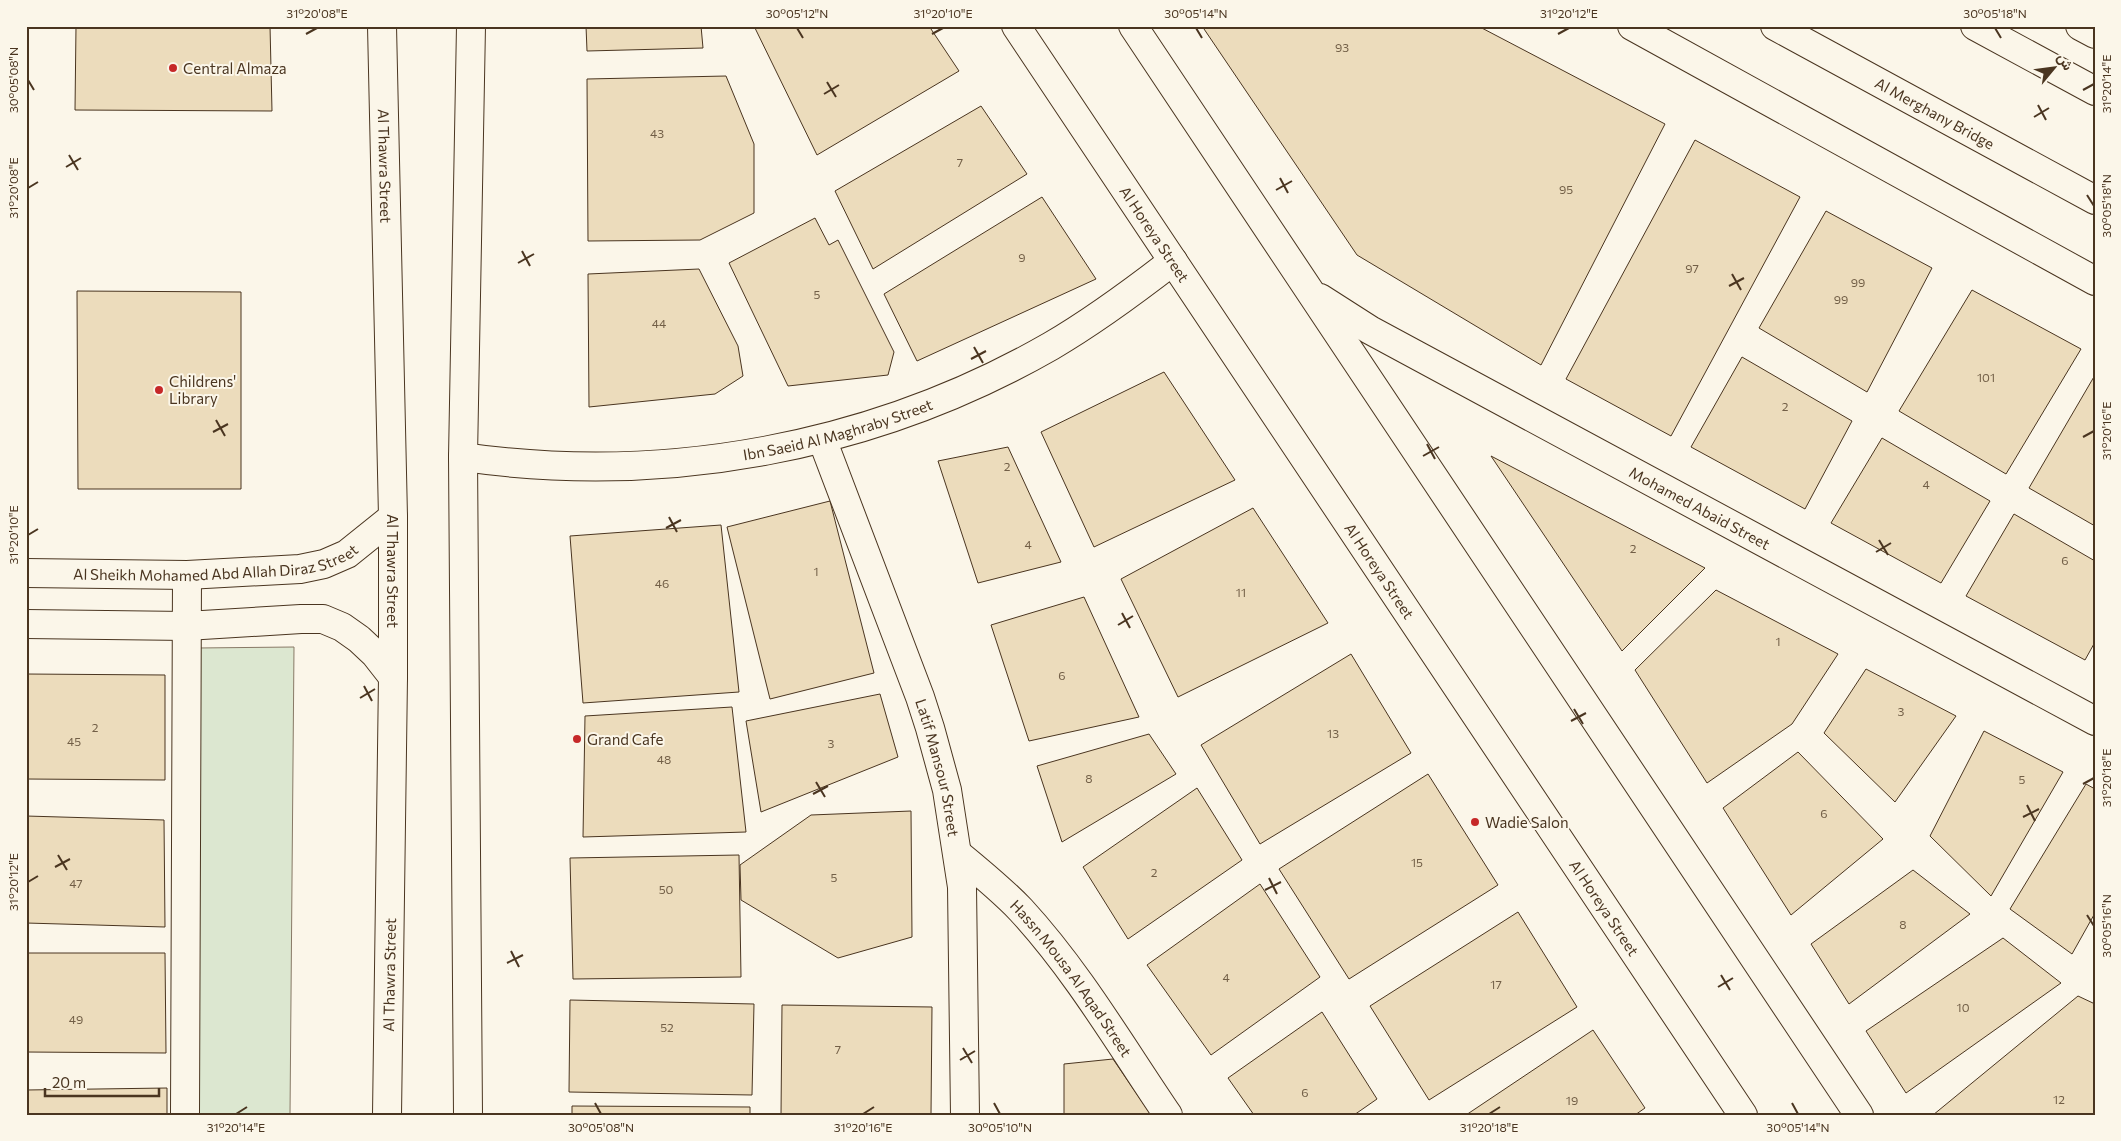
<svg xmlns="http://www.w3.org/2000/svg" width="2121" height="1141" font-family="Commissioner,Vazirmatn,sans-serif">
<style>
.green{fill:#dce7d0;stroke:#887966}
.building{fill:#ecdcbc;stroke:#4a3520}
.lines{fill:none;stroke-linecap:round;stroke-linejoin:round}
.minor-casing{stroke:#4a3520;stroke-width:30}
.major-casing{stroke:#4a3520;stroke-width:30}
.highway-casing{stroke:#4a3520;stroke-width:30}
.minor{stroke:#fbf6e9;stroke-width:28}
.major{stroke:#fbf6e9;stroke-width:28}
.highway{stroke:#fbf6e9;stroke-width:28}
.ticks{fill:none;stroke:#4a3520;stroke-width:2}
.poi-dot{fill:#c62828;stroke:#fbf6e9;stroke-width:2}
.labels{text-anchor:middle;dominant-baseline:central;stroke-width:4;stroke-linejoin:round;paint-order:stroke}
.number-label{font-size:12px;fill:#725f47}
.poi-label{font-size:15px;fill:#4a3520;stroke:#fbf6e9;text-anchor:start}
.street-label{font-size:15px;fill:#4a3520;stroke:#fbf6e9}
.neatline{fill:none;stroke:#4a3520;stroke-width:2}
.ticks-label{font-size:12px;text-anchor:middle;fill:#4a3520}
</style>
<rect width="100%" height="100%" fill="#fbf6e9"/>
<polygon class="green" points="294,647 290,1115 199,1115 197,648"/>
<g class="building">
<polygon points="76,26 270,26 272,111 75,110"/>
<polygon points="586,26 701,26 703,48 587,51"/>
<polygon points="754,26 929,26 959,71 817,155"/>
<polygon points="1202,26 1478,26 1665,124 1541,365 1357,255"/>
<polygon points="726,76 754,144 754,213 700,240 588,241 587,79"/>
<polygon points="981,106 1027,174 873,269 835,191"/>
<polygon points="1695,140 1800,197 1671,436 1566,379"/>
<polygon points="1042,197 1096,279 917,361 884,294"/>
<polygon points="1826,211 1932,268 1867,392 1759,328"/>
<polygon points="815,218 829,245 838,240 894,352 888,375 788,386 729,263"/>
<polygon points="699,269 738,346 743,376 715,394 589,407 588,274"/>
<polygon points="1972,290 2081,349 2006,474 1899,411"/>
<polygon points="77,291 241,292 241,489 78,489"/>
<polygon points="1742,357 1852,421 1805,509 1691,447"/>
<polygon points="1164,372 1235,480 1094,547 1041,432"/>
<polygon points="2095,375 2095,526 2029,488"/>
<polygon points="1882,438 1990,501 1941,583 1831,523"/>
<polygon points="1008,447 1061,562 978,583 938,461"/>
<polygon points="1491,456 1705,568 1622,651"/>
<polygon points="830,501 874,673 770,699 727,527"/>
<polygon points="1253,508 1328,623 1178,697 1121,579"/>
<polygon points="2014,514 2095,561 2095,642 2085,660 1966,596"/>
<polygon points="721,525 739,692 583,703 570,536"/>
<polygon points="1716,590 1838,654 1792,724 1707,783 1635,670"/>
<polygon points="1084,597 1139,717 1029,741 991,625"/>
<polygon points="1351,654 1411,753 1260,844 1201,745"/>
<polygon points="1866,669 1956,716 1895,802 1824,733"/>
<polygon points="26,674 165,675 165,780 26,779"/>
<polygon points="880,694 898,757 761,812 746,721"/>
<polygon points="732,707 746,832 583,837 585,716"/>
<polygon points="1984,731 2063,772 1991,896 1930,836"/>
<polygon points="1149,734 1176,774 1062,842 1037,766"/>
<polygon points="1798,752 1883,839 1791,915 1723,808"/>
<polygon points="1428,774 1498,885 1349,979 1279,869"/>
<polygon points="2086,784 2095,789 2095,913 2072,954 2010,909"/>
<polygon points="1197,788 1242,860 1128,939 1083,867"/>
<polygon points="911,811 912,937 838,958 741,900 740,865 811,815"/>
<polygon points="26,816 164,820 165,927 26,923"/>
<polygon points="739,855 741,977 573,979 570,858"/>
<polygon points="1913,870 1970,914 1849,1004 1811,944"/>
<polygon points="1260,884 1320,977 1211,1055 1147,965"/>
<polygon points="1518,912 1577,1007 1429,1100 1370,1006"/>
<polygon points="2003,938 2061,983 1906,1093 1866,1031"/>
<polygon points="26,953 165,953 166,1053 26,1052"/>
<polygon points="2078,996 2095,1004 2095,1115 1933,1115"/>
<polygon points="570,1000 754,1004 752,1095 569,1092"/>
<polygon points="782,1005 932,1007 931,1115 781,1115"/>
<polygon points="1322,1012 1377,1099 1354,1115 1254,1115 1228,1078"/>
<polygon points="1593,1030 1645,1108 1635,1115 1466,1115"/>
<polygon points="1113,1059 1151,1115 1064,1115 1064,1064"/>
<polygon points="167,1088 167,1115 26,1115 26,1090"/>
<polygon points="572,1106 750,1107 750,1115 572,1115"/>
</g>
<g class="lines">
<defs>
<g id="minor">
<path id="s1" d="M1016,26l727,1089"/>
<polyline points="1133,26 1859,1115"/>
<path id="s2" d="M1320,298l50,32 725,391"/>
<path id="s3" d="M822,439l98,258 10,31 17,62 15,97 3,228"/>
<path id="s4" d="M463,457c202,29 410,-9 588,-111 43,-25 82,-54 122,-85"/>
<path id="s5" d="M26,573l161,2 113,-6 24,-5 23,-10 46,-37"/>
<polyline points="26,624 186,626 301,619 323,619 342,627 359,639 375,654 393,677"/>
<path id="s6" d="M958,854c22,18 44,36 63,56 57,62 100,136 147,205"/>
<polyline points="185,1115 187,575"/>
</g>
<g id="major">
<path id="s7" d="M1775,26l320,174"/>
<polyline points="1975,26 2095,91"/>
</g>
<g id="highway">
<path id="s8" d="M382,26l11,491v160l-6,438"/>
<polyline points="1632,26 2095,281"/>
<polyline points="2080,26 2095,34"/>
<polyline points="468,1115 463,457 471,26"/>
</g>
</defs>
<use href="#minor" class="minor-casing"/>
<use href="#major" class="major-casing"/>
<use href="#highway" class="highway-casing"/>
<use href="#minor" class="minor"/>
<use href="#major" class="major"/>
<use href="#highway" class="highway"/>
</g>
<path class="ticks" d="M797,28l6,10M1196,28l6,10M1995,28l6,10M306,34l11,-6M932,34l11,-6M1558,34l11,-6M28,80l6,10M827,82l9,15M2083,90l11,-6M824,94l15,-9M2038,105l8,15M2034,117l15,-9M69,155l9,15M66,167l15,-9M1280,178l8,15M28,188l10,-6M1276,190l16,-9M2087,195l7,11M522,251l8,15M518,263l16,-9M1732,274l9,16M1729,286l15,-8M974,347l9,16M971,359l15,-8M216,420l9,16M213,432l15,-8M2083,437l11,-6M1427,444l8,15M1423,456l16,-9M669,517l8,15M666,528l15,-8M28,535l10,-6M1879,540l9,15M1876,552l15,-9M1122,613l8,15M1118,625l15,-9M364,686l8,15M360,698l15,-9M1574,709l9,15M1571,721l15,-8M816,782l9,15M2083,784l11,-6M813,794l15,-8M2027,805l8,16M2023,817l16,-8M58,855l9,15M55,867l15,-8M1269,878l8,16M28,882l10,-6M1265,890l16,-8M2087,915l7,11M511,951l8,16M507,963l16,-8M1721,975l9,15M1718,987l15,-9M963,1048l9,15M960,1060l15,-9M595,1103l6,11M994,1103l6,11M1792,1103l6,11M236,1114l11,-7M863,1114l11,-7M1489,1114l11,-7"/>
<g class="poi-dot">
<circle cx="173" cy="68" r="5"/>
<circle cx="159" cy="390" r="5"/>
<circle cx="577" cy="739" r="5"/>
<circle cx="1475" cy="822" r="5"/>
</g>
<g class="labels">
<g class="number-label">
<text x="1342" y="47">93</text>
<text x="657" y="133">43</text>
<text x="960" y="162">7</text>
<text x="1566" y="189">95</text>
<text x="1022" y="257">9</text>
<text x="1692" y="268">97</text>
<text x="1858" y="282">99</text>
<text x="817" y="294">5</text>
<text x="1841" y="299">99</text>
<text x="659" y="323">44</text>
<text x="1986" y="377">101</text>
<text x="1785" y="406">2</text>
<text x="1007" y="466">2</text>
<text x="1926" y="484">4</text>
<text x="1028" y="544">4</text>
<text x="1633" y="548">2</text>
<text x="2065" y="560">6</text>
<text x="816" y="571">1</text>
<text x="662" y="583">46</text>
<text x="1241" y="592">11</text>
<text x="1778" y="641">1</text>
<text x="1062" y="675">6</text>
<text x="1901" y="711">3</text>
<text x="95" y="727">2</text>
<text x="1333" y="733">13</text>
<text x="74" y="741">45</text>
<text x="831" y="743">3</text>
<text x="664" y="759">48</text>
<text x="1089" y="778">8</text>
<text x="2022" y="779">5</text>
<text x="1824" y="813">6</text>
<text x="1417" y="862">15</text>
<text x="1154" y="872">2</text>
<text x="834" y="877">5</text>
<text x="76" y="883">47</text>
<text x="666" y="889">50</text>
<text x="1903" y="924">8</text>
<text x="1226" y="977">4</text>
<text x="1496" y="984">17</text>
<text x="1963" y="1007">10</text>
<text x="76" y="1019">49</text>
<text x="667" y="1027">52</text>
<text x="838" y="1049">7</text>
<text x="1305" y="1092">6</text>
<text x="2059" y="1099">12</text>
<text x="1572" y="1100">19</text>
</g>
<g class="poi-label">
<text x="183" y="68">Central Almaza</text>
<text x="169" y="381">Childrens'<tspan x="169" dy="17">Library</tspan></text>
<text x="587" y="739">Grand Cafe</text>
<text x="1485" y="822">Wadie Salon</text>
</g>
<g class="street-label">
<text stroke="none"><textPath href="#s7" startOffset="182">Al Merghany Bridge</textPath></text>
<text stroke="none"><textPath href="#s8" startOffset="140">Al Thawra Street</textPath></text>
<text stroke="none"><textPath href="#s1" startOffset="250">Al Horeya Street</textPath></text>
<text stroke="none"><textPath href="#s4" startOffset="379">Ibn Saeid Al Maghraby Street</textPath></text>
<text stroke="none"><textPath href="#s2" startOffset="434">Mohamed Abaid Street</textPath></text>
<text stroke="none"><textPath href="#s5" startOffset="191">Al Sheikh Mohamed Abd Allah Diraz Street</textPath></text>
<text stroke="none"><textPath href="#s8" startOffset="545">Al Thawra Street</textPath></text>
<text stroke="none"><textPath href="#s1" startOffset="655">Al Horeya Street</textPath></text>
<text stroke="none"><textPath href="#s3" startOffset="349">Latif Mansour Street</textPath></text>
<text stroke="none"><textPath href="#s1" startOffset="1060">Al Horeya Street</textPath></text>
<text transform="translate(389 975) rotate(-89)">Al Thawra Street</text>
<text stroke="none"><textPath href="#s6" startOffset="169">Hassn Mousa Al Aqad Street</textPath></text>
</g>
</g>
<rect width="2121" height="1141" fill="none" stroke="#fbf6e9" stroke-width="55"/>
<g transform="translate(2054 68) rotate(61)" stroke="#fbf6e9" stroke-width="4" paint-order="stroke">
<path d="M0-4L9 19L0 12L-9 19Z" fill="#4a3520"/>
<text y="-8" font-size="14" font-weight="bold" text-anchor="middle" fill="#4a3520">ش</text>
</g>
<path d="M45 1088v8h114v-8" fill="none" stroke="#4a3520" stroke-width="2.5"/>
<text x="52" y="1088" font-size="15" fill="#4a3520" stroke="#fbf6e9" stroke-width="4" paint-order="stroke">20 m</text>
<rect x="28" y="28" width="2066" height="1086" class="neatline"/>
<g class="ticks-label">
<text x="317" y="18">31°20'08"E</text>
<text x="797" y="18">30°05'12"N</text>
<text x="943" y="18">31°20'10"E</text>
<text x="1196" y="18">30°05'14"N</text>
<text x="1569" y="18">31°20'12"E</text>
<text x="1995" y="18">30°05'18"N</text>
<text transform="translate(14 80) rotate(-90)" y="4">30°05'08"N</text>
<text transform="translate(2107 84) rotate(-90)" y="4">31°20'14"E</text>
<text transform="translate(14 188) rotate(-90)" y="4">31°20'08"E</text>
<text transform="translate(2107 206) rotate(-90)" y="4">30°05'18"N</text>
<text transform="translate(2107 431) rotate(-90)" y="4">31°20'16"E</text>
<text transform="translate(14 535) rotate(-90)" y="4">31°20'10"E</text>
<text transform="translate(2107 778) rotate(-90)" y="4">31°20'18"E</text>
<text transform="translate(14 882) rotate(-90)" y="4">31°20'12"E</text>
<text transform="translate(2107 926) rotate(-90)" y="4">30°05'16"N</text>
<text x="236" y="1132">31°20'14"E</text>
<text x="601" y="1132">30°05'08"N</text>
<text x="863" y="1132">31°20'16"E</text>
<text x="1000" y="1132">30°05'10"N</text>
<text x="1489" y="1132">31°20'18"E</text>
<text x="1798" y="1132">30°05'14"N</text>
</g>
</svg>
